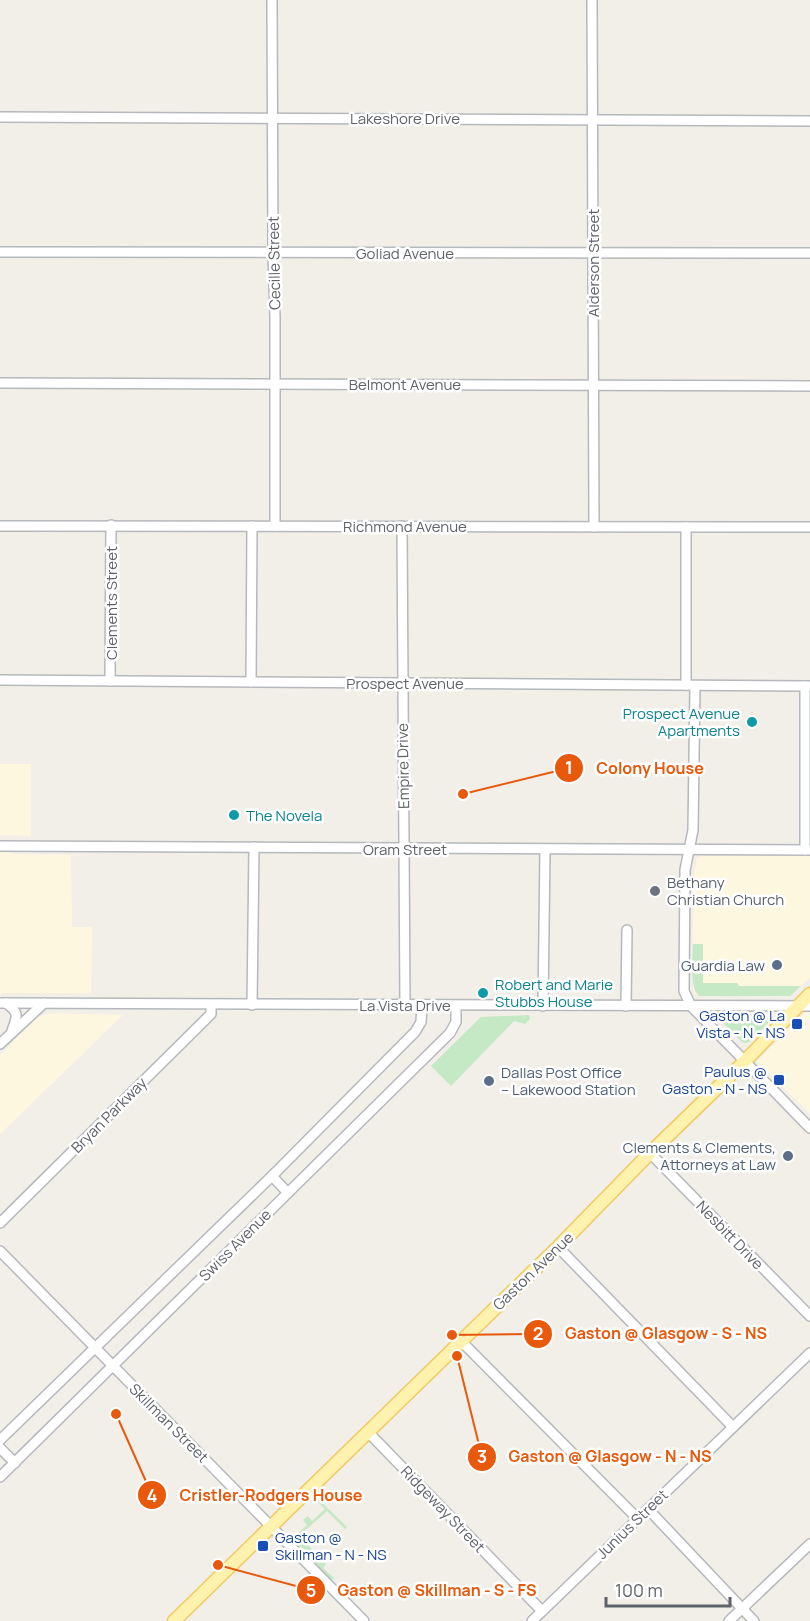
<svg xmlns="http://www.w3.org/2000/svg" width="810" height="1621" font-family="Manrope,sans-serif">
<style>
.commercial{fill:#fef7e0}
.green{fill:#c5e8c5}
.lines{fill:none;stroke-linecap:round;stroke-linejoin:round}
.minor-casing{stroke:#b5b8bc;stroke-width:12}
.major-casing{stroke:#f2c960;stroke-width:15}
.minor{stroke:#fff;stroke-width:9}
.major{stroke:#fff2af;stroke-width:12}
.culture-dot{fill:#0f9aa8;stroke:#fff;stroke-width:2}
.worship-dot{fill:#6b7280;stroke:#fff;stroke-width:2}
.service-dot{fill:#5c6f8a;stroke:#fff;stroke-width:2}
.transit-dot{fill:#1a4fb4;stroke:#fff;stroke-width:2}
.labels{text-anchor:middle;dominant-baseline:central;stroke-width:5;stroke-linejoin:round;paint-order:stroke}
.street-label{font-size:15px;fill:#5f6368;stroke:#fff}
.culture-label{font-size:15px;fill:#0d838f;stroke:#fff;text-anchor:start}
.worship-label{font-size:15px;fill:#5b616d;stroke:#fff;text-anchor:start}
.service-label{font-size:15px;fill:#4e5e75;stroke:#fff;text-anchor:end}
.transit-label{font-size:15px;fill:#164399;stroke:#fff;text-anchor:end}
.leader{fill:none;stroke:#e8590c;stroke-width:2}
.callout-dot{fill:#e8590c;stroke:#fff;stroke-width:2}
.mark-label{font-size:18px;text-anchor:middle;font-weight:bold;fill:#fff}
.callout-label{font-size:16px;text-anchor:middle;font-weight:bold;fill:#e8590c;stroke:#fff;stroke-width:5;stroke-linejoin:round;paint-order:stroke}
</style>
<rect width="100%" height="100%" fill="#f1efe8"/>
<g class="commercial">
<polygon points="0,764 31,764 31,836 0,835"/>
<polygon points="0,850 4,850 14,854 71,855 72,927 92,927 91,993 1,993 0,997"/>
<polygon points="702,856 810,856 810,978 790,996 698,995 695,994 693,988 693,880 697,858"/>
<polygon points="810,1008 810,1114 757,1061"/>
<polygon points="51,1013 123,1015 0,1134 0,1055 38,1017"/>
</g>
<g class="green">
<path d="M693,944h10v39h34l2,3h62l-11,10h-91c-10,-8 -6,-39 -6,-52z"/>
<polygon points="529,1015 530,1019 525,1024 514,1021 451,1086 431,1066 481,1017"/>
<polygon points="726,1016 765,1017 769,1021 768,1023 749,1042 745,1043 742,1042 722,1022 722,1019"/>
<polygon points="314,1495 347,1527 345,1529 327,1511 299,1536 326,1564 323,1568 335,1579 329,1580 290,1541 307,1525 303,1520 308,1516 312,1521 325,1509 313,1498"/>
</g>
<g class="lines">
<defs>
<g id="minor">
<polyline points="272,0 273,252 275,318 275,526"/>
<polyline points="592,0 594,527"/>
<polyline points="0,117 810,121"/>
<polyline points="0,252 810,253"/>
<polyline points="0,383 810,386"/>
<polyline points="0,526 810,527"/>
<polyline points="402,526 405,1006"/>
<polyline points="686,527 686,685"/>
<polyline points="0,680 810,686"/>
<polyline points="110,681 111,525"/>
<polyline points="251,682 252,526"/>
<polyline points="695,686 693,830 685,870 684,991 691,1006 810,1128"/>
<polyline points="805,686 805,850"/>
<polyline points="0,846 810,850"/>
<polyline points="0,1003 810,1006"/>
<path d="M6,1003c14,10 11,13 6,28"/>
<polyline points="252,1005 254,847"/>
<polyline points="543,1006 545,850"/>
<polyline points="626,1006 627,930"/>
<polyline points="0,1044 44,1003"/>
<polyline points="650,1153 810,1316"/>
<polyline points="272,1176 288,1193"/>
<polyline points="0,1223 211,1014 211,1005"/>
<polyline points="558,1247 733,1427"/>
<polyline points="0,1251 364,1621"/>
<polyline points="461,1341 638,1519"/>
<polyline points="368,1432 542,1611"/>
<polyline points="0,1440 272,1176 415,1032 421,1022 422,1006"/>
<polyline points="0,1448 15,1463"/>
<polyline points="0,1477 450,1033 456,1022 456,1006"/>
<polyline points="648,1509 754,1621"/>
<polyline points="532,1621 810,1353"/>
<polyline points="729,1621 810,1544"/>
</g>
<polyline id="major" points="174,1621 558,1247 650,1153 745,1061 810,994"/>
</defs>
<use href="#minor" class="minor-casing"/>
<use href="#major" class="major-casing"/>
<use href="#minor" class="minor"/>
<use href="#major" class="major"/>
</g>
<g class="culture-dot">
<circle cx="752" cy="722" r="6"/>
<circle cx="234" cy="815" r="6"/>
<circle cx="483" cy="993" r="6"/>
</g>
<circle class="worship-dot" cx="655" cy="891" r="6"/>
<g class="service-dot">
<circle cx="777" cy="965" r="6"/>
<circle cx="489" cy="1081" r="6"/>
<circle cx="788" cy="1156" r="6"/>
</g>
<g class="transit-dot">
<rect x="791" y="1018" width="12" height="12" rx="3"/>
<rect x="773" y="1074" width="12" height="12" rx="3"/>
<rect x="257" y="1540" width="12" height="12" rx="3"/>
</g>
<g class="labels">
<g class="street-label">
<text x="405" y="118">Lakeshore Drive</text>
<text x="405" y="253">Goliad Avenue</text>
<text transform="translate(274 263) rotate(-91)">Cecille Street</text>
<text transform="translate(593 263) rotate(-90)">Alderson Street</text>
<text x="405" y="384">Belmont Avenue</text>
<text x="405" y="526">Richmond Avenue</text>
<text transform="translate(111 603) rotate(-90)">Clements Street</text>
<text x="405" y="683">Prospect Avenue</text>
<text transform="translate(403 766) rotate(-91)">Empire Drive</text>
<text x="405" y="849">Oram Street</text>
<text x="405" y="1005">La Vista Drive</text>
<text transform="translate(109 1115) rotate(-45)">Bryan Parkway</text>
<text transform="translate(730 1235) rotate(46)">Nesbitt Drive</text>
<text transform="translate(235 1245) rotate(-45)">Swiss Avenue</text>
<text transform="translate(533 1271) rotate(-44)">Gaston Avenue</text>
<text transform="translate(169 1423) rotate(45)">Skillman Street</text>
<text transform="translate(443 1509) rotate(46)">Ridgeway Street</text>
<text transform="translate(632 1524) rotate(-44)">Junius Street</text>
</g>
<g class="culture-label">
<text x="740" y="713" text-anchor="end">Prospect Avenue<tspan x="740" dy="17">Apartments</tspan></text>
<text x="246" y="815">The Novela</text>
<text x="495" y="984">Robert and Marie<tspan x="495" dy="17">Stubbs House</tspan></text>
</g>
<g class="worship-label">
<text x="667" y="882">Bethany<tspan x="667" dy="17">Christian Church</tspan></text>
</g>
<g class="service-label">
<text x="765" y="965">Guardia Law</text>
<text x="501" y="1072" text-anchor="start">Dallas Post Office<tspan x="501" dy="17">– Lakewood Station</tspan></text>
<text x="776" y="1147">Clements &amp; Clements,<tspan x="776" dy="17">Attorneys at Law</tspan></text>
</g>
<g class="transit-label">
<text x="785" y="1015">Gaston @ La<tspan x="785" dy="17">Vista - N - NS</tspan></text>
<text x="767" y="1071">Paulus @<tspan x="767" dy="17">Gaston - N - NS</tspan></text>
<text x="275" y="1537" text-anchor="start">Gaston @<tspan x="275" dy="17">Skillman - N - NS</tspan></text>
</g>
</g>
<path class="leader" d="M463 794L569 768M452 1335L538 1334M457 1356L482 1457M116 1414L152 1495M218 1565L311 1590"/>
<g class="callout-dot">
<circle cx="463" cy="794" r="6"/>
<circle cx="452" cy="1335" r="6"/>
<circle cx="457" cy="1356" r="6"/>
<circle cx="116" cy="1414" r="6"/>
<circle cx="218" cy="1565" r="6"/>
<circle cx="569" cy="768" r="15"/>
<circle cx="538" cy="1334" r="15"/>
<circle cx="482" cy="1457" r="15"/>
<circle cx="152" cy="1495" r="15"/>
<circle cx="311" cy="1590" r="15"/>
</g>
<g class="mark-label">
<text x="569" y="774">1</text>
<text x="538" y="1340">2</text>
<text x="482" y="1463">3</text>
<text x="152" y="1502">4</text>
<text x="311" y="1597">5</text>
</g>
<g class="callout-label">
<text x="650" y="774">Colony House</text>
<text x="666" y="1339">Gaston @ Glasgow - S - NS</text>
<text x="610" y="1462">Gaston @ Glasgow - N - NS</text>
<text x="271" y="1501">Cristler-Rodgers House</text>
<text x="437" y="1596">Gaston @ Skillman - S - FS</text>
</g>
<path d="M606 1597v9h124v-9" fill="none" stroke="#5f6368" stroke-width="3"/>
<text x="615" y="1597" font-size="18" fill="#5f6368" stroke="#ffffff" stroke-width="4.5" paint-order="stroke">100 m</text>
</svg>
